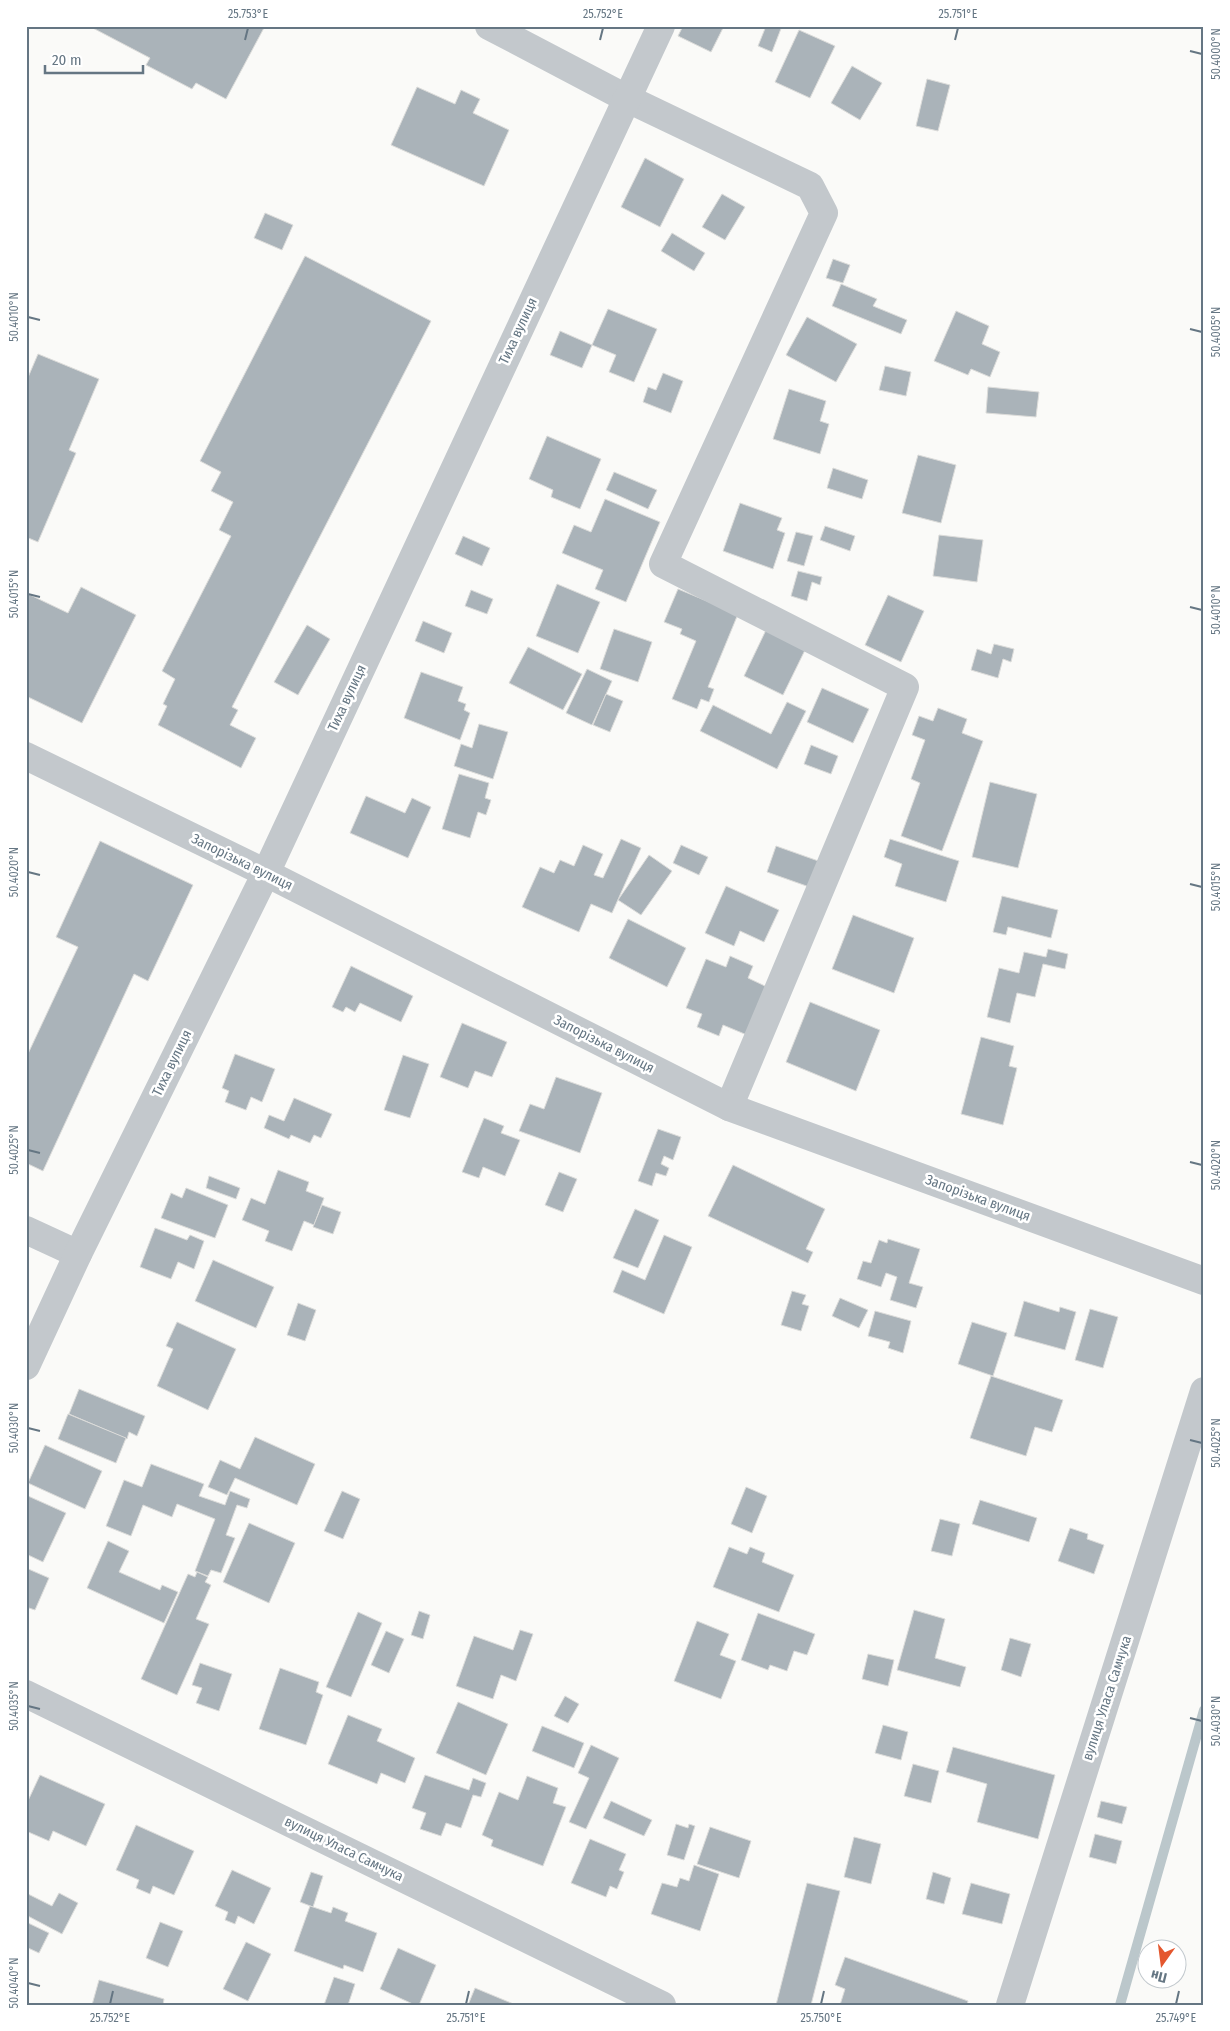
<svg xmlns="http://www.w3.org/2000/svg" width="1230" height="2031" font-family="'Fira Sans Condensed',sans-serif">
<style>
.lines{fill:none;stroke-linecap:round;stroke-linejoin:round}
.stream{stroke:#bbc7cb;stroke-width:10}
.building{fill:#aab3b9;stroke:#dcdcda}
.minor{stroke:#c3c8cc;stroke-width:28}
.ticks{fill:none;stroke:#657683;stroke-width:2}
.labels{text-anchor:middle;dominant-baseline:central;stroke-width:5;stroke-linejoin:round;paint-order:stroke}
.street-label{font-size:14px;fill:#657683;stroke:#fff}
.neatline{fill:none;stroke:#657683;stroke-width:2}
.ticks-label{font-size:12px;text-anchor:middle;fill:#657683}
</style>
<rect width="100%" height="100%" fill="#fafaf8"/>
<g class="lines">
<polyline class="stream" points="1120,2005 1204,1710"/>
</g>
<g class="building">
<polygon points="89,26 265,26 226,99 196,83 192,89 146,65 150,58"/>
<polygon points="683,26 724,26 711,52 678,36"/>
<polygon points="766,26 782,26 772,52 758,46"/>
<polygon points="799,30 835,46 810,98 775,82"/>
<polygon points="852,66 882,83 860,120 831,103"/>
<polygon points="927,79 950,85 938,131 916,126"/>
<polygon points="417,87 455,104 461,90 480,99 473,113 509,130 484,186 391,145"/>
<polygon points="645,158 684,179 660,227 621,207"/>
<polygon points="722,194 745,207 725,240 702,227"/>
<polygon points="265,213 293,225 282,250 254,238"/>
<polygon points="672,233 705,253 694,271 661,251"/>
<polygon points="305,256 431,321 232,707 238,710 230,725 256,738 241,768 158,725 167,706 163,704 175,679 162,671 231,536 219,530 233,502 211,491 221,472 200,461"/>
<polygon points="833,259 850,265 843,283 826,278"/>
<polygon points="841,284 877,299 873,306 907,320 901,334 832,306"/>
<polygon points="608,309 657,329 634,382 609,372 616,355 592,345"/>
<polygon points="956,311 989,326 982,344 1000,352 990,377 971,369 968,375 934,361"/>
<polygon points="807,317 857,344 836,382 786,355"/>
<polygon points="560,331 592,345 582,368 550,355"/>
<polygon points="38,354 99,379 69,450 76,453 38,542 26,537 26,382"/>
<polygon points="885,366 911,372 906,396 879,390"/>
<polygon points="663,373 683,381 671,413 643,402 648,387 656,390"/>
<polygon points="988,387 1039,392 1036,417 986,413"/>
<polygon points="789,389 826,401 820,421 829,424 820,454 773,439"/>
<polygon points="547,436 601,459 580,509 551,497 553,490 529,479"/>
<polygon points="918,455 956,465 941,523 902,513"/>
<polygon points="833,468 868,480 862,499 827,488"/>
<polygon points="614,472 657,490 648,509 606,490"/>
<polygon points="605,499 660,522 626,602 595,589 603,570 562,553 574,525 591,532"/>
<polygon points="740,503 782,518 777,530 785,533 773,569 723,551"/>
<polygon points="825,526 855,536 850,551 820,540"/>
<polygon points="796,532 813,536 804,566 787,561"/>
<polygon points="939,535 983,540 977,582 933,576"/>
<polygon points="463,536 490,548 482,566 455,554"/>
<polygon points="798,571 822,577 820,585 812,582 807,601 791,596"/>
<polygon points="557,584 600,602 578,653 536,636"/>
<polygon points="81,587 136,615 82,723 26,696 26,593 68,613"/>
<polygon points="678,589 738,614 708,687 714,689 709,702 701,699 697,709 672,699 696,641 680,634 682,629 664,622"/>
<polygon points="471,590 493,599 487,614 465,606"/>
<polygon points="888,595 924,611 901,662 865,645"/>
<polygon points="423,621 452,633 444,653 415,641"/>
<polygon points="307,625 330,639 298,695 274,682"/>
<polygon points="614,629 652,642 638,682 600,669"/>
<polygon points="766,630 806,648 783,695 744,676"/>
<polygon points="994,644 1014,649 1011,662 1003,659 998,678 971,670 977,649 991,654"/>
<polygon points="528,647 582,674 563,710 509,683"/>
<polygon points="587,669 612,681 592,725 566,713"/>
<polygon points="421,672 463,687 458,701 466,704 464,710 470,713 460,740 404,718"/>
<polygon points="822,688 869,709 853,743 807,722"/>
<polygon points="606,694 623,701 610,732 593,725"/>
<polygon points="787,702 806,711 777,769 700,731 713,705 771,734"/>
<polygon points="938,708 967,719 962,733 983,741 942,851 901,836 920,783 911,779 925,740 912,735 919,716 933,721"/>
<polygon points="479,724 508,732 493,779 454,766 461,744 472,748"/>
<polygon points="811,745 838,756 831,774 804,764"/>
<polygon points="459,774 489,783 485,798 491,800 486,815 478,812 470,838 442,829"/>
<polygon points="990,782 1037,794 1018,868 972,857"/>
<polygon points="366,796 405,813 412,798 431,807 408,858 350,833"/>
<polygon points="621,839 641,848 612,913 591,904 579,932 522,907 540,867 554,873 560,860 574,866 583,845 603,854 594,875 603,878"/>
<polygon points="890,839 959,861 946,902 895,886 902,864 884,857"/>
<polygon points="100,841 193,885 148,981 134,974 43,1171 26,1163 26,1058 78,947 56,937"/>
<polygon points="681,845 708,857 699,875 673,863"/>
<polygon points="776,846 824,863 815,889 767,872"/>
<polygon points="649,855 672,871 641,915 618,900"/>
<polygon points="726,886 779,910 764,942 740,931 734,946 705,933"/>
<polygon points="1002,896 1058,910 1051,938 1008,927 1006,935 993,932"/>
<polygon points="853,915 914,938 894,993 832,969"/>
<polygon points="628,919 686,948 667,987 609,958"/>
<polygon points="1048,949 1068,954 1065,969 1043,964 1035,997 1017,993 1010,1023 987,1017 999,968 1019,973 1024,952 1046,957"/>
<polygon points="730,956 753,966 748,978 767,987 747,1035 723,1025 719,1036 697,1027 702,1014 686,1008 706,959 726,967"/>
<polygon points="351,966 413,996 401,1022 360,1003 355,1012 346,1007 343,1012 332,1007"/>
<polygon points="810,1002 880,1030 856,1091 786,1062"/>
<polygon points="462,1023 507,1042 492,1077 475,1071 468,1088 440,1077"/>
<polygon points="981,1037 1014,1046 1009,1066 1017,1068 1003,1125 961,1114"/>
<polygon points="235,1054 275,1069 262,1102 251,1097 246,1110 225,1102 229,1091 222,1088"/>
<polygon points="403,1055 429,1064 410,1118 384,1110"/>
<polygon points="556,1077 602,1093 580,1153 519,1131 530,1104 544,1109"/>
<polygon points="294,1098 332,1114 321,1138 314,1135 310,1143 291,1135 289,1139 264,1128 269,1115 284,1121"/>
<polygon points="484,1118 504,1126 501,1133 520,1140 505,1176 483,1167 479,1178 462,1172"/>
<polygon points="658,1129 681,1137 673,1160 664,1156 661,1164 669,1168 666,1176 656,1173 652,1186 638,1181"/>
<polygon points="733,1165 825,1209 806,1249 813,1252 808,1263 708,1216"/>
<polygon points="278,1170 309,1182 306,1191 324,1198 314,1225 304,1221 292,1251 265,1241 269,1231 242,1220 251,1198 265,1204"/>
<polygon points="559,1172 577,1179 563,1212 545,1205"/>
<polygon points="209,1176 240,1188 236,1199 206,1188"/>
<polygon points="186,1188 228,1205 215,1238 161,1218 171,1193 182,1198"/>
<polygon points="322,1205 341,1212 333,1234 313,1227"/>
<polygon points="635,1209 659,1220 638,1268 613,1258"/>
<polygon points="155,1228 187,1240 190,1235 204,1241 194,1269 178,1262 171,1279 140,1267"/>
<polygon points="664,1235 692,1247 664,1314 613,1292 622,1270 645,1280"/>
<polygon points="888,1239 920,1249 909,1283 923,1287 916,1308 890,1300 897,1277 886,1273 881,1287 857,1279 863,1261 871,1263 879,1240 887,1243"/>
<polygon points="213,1260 274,1287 256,1328 195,1301"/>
<polygon points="792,1291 806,1295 802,1304 809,1306 801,1331 781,1325"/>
<polygon points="840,1298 868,1310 859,1328 832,1316"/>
<polygon points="1024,1301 1059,1312 1060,1307 1076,1312 1065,1350 1014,1336"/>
<polygon points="298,1303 316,1310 305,1341 287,1335"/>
<polygon points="1090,1309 1118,1317 1103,1368 1075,1360"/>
<polygon points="875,1311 911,1321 903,1353 888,1348 890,1342 868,1336"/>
<polygon points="177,1322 236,1349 208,1410 157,1386 173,1349 166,1346"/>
<polygon points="972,1322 1007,1333 993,1376 958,1364"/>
<polygon points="991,1376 1063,1400 1052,1432 1035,1427 1026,1456 970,1438"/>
<polygon points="79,1389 145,1416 137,1436 129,1432 127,1439 69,1414"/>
<polygon points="68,1414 126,1438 116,1463 58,1439"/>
<polygon points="255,1437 315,1464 297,1505 235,1478 227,1495 208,1487 220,1460 240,1469"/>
<polygon points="45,1445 102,1471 85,1509 28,1483"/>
<polygon points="151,1464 204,1484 199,1496 225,1505 230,1491 250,1499 247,1508 237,1505 226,1535 235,1538 221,1573 211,1570 208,1576 195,1571 215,1519 177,1504 172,1517 143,1505 131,1536 106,1526 124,1480 142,1487"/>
<polygon points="746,1487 767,1496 752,1533 731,1524"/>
<polygon points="342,1491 360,1499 343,1539 324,1531"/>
<polygon points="28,1496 66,1513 43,1562 26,1554 26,1500"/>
<polygon points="980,1500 1037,1518 1029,1542 972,1524"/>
<polygon points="940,1519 960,1524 952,1556 931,1551"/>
<polygon points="249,1523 295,1543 269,1603 223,1582"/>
<polygon points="1070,1528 1088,1534 1087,1539 1104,1545 1094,1574 1058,1561"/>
<polygon points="108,1541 129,1551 119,1572 160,1590 162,1585 178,1592 164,1623 87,1588"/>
<polygon points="729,1547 747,1554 750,1547 765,1553 762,1562 794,1575 779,1612 713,1587"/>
<polygon points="26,1568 49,1578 35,1610 26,1607"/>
<polygon points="197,1572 208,1577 205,1582 211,1585 196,1619 209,1624 177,1695 141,1679 188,1574 195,1577"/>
<polygon points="914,1610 945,1619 935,1658 966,1667 960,1687 897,1670"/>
<polygon points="419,1611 430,1615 423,1639 411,1635"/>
<polygon points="358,1612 382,1623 351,1697 326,1687"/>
<polygon points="758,1613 815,1634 807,1655 794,1651 787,1671 770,1665 768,1670 741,1660"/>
<polygon points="697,1621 729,1634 720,1655 736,1661 721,1699 674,1681"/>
<polygon points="520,1630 533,1634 516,1681 501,1675 493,1699 456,1686 474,1636 513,1650"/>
<polygon points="386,1631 404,1639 389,1673 371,1665"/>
<polygon points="1010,1638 1031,1644 1021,1677 1001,1670"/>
<polygon points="868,1654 894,1660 888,1686 862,1679"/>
<polygon points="200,1663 232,1674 219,1711 196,1703 202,1688 192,1685"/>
<polygon points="280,1668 319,1682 316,1692 323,1695 306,1745 259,1729"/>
<polygon points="565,1696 579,1704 568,1723 554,1716"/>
<polygon points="458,1702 508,1724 486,1775 436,1753"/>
<polygon points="348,1715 382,1729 377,1741 415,1758 405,1783 381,1773 377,1784 328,1764"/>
<polygon points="883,1725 908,1732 901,1760 875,1753"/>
<polygon points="542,1726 584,1743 574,1768 532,1751"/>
<polygon points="591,1745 619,1758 586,1829 569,1822 589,1778 578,1773"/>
<polygon points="953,1747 1055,1775 1038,1839 977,1822 987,1784 946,1772"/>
<polygon points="913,1764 939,1771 931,1803 904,1796"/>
<polygon points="40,1775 105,1804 86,1846 53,1831 49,1841 26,1831 26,1805"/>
<polygon points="425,1775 469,1790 473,1778 486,1783 481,1797 473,1795 461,1828 446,1823 441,1836 420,1829 426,1813 412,1808"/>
<polygon points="527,1776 558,1788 553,1803 566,1807 543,1866 491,1846 493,1840 482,1835 499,1792 518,1800"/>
<polygon points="611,1801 652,1820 644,1836 603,1818"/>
<polygon points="1101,1801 1127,1807 1122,1824 1097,1817"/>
<polygon points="676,1824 688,1828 689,1824 695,1826 684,1860 667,1855"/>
<polygon points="136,1825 194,1851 174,1895 153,1886 150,1894 136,1888 139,1880 116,1870"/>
<polygon points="710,1827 751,1841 739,1878 697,1864"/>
<polygon points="1095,1834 1122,1841 1116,1864 1089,1857"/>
<polygon points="854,1837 881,1844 871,1884 844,1877"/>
<polygon points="590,1839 626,1854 619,1870 624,1872 617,1889 610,1886 606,1897 571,1883"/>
<polygon points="694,1865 719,1874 700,1931 651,1914 662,1883 677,1887 680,1878 689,1881"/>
<polygon points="232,1870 271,1888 254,1924 238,1916 235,1924 225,1920 228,1912 215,1906"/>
<polygon points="311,1872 323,1876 313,1907 300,1902"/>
<polygon points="933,1872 951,1878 944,1904 926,1899"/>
<polygon points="807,1883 840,1891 811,2005 776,2005"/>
<polygon points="971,1883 1010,1894 1002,1924 962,1914"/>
<polygon points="26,1893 52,1906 59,1893 78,1903 62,1934 26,1915"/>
<polygon points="310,1906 331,1913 333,1907 348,1913 345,1921 377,1933 363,1972 344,1965 343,1969 294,1951"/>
<polygon points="26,1922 49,1933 39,1953 26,1947"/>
<polygon points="160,1922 183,1931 168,1967 146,1958"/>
<polygon points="246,1942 271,1954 248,2001 223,1989"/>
<polygon points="398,1948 436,1965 419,2005 415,2005 380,1989"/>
<polygon points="845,1957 968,2001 967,2005 840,2005 845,1989 835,1985"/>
<polygon points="334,1977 355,1984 348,2005 324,2005"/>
<polygon points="99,1980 164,1999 163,2005 92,2005"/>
<polygon points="475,1988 516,2005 468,2005"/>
</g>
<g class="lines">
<g class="minor">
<polyline points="489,26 626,98 810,186 824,213 663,564 905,687 729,1107"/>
<polyline points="26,756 266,873 729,1107 1204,1281"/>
<polyline points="26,1230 78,1254"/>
<polyline points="26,1366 78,1254 266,873 661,26"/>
<polyline points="26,1694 662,2005"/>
<polyline points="1010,2005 1204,1391"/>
</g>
</g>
<path class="ticks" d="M245,40l3,-12M600,40l3,-12M955,40l3,-12M1190,51l12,3M28,317l12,3M1190,329l12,3M28,594l12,3M1190,607l12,3M28,872l12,3M1190,884l12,3M28,1150l12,3M1190,1162l12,3M28,1428l12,3M1190,1440l12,3M28,1706l12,3M1190,1718l12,3M28,1983l12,3M110,2004l3,-13M466,2004l3,-13M821,2004l3,-13M1176,2004l3,-13"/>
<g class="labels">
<g class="street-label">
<text transform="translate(518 331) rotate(-65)">Тиха вулиця</text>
<text transform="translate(347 698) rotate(-65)">Тиха вулиця</text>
<text transform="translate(242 862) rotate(26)">Запорізька вулиця</text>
<text transform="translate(604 1044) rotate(27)">Запорізька вулиця</text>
<text transform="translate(172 1063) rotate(-64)">Тиха вулиця</text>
<text transform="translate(978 1198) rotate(20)">Запорізька вулиця</text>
<text transform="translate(1107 1698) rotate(-72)">вулиця Уласа Самчука</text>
<text transform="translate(344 1849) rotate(26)">вулиця Уласа Самчука</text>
</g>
</g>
<rect width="1230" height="2031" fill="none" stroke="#ffffff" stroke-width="55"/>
<g transform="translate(1162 1964) rotate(194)"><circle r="24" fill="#ffffff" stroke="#c1c8cd"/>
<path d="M0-4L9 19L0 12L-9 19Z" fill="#e4572e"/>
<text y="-8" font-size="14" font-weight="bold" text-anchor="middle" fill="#657683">Пн</text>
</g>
<path d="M45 65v8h98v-8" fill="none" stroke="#657683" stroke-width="2.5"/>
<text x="52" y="65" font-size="15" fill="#657683" stroke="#ffffff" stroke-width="4" paint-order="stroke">20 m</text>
<rect x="28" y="28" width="1174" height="1976" class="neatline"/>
<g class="ticks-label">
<text x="248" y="18">25.753°E</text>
<text x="603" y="18">25.752°E</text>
<text x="958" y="18">25.751°E</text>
<text transform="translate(1216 54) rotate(-90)" y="4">50.4000°N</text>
<text transform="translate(14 317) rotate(-90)" y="4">50.4010°N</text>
<text transform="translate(1216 332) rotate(-90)" y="4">50.4005°N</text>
<text transform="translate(14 594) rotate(-90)" y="4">50.4015°N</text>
<text transform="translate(1216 610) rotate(-90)" y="4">50.4010°N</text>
<text transform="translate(14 872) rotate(-90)" y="4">50.4020°N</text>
<text transform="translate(1216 887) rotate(-90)" y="4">50.4015°N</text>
<text transform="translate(14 1150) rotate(-90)" y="4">50.4025°N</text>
<text transform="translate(1216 1165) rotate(-90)" y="4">50.4020°N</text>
<text transform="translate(14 1428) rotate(-90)" y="4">50.4030°N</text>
<text transform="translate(1216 1443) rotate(-90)" y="4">50.4025°N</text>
<text transform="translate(14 1706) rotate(-90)" y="4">50.4035°N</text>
<text transform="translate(1216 1721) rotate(-90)" y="4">50.4030°N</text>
<text transform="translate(14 1983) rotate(-90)" y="4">50.4040°N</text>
<text x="110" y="2022">25.752°E</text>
<text x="466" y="2022">25.751°E</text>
<text x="821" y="2022">25.750°E</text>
<text x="1176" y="2022">25.749°E</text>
</g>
</svg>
